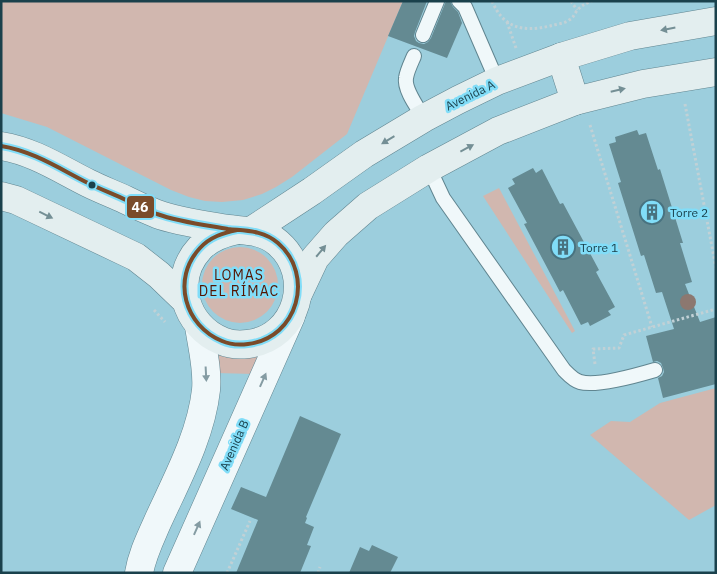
<svg xmlns="http://www.w3.org/2000/svg" width="717" height="574" font-family="'IBM Plex Sans',sans-serif">
<style>
.green{fill:#d1b7af}
.building{fill:#648a92}
.lines{fill:none;stroke-linecap:round;stroke-linejoin:round}
.service-casing{stroke:#608590;stroke-width:16}
.tertiary-casing{stroke:#608590;stroke-width:29}
.secondary-casing{stroke:#608590;stroke-width:29}
.path{stroke:#c1d1d6;stroke-width:3;stroke-dasharray:2.5 2.5;stroke-linecap:butt}
.service{stroke:#f0f8fa;stroke-width:14}
.tertiary{stroke:#f0f8fa;stroke-width:28}
.secondary{stroke:#e3eeef;stroke-width:28}
.bus-1-casing{stroke:#81ddf8;stroke-width:8}
.bus-1{stroke:#7a4b2a;stroke-width:4}
.tree{fill:#8c7870}
.oneway{fill:#748f95}
.oneway2{fill:#859ca3}
.bus-dot{fill:#1a414c;stroke:#81ddf8;stroke-width:2}
.labels{text-anchor:middle;dominant-baseline:central;stroke-width:5;stroke-linejoin:round;paint-order:stroke}
.street-label{font-size:12px;fill:#1a414c;stroke:#81ddf8}
.poi-label{font-size:12px;fill:#1a414c;stroke:#81ddf8;text-anchor:start}
.neighbourhood-label{font-size:14px;letter-spacing:1px;fill:#551400;stroke:#81ddf8}
.line-badge{stroke:#81ddf8;stroke-width:2}
.badge-label{font-size:14px;text-anchor:middle;font-weight:bold;fill:#fff}
</style>
<rect width="100%" height="100%" fill="#9ccedd"/>
<g class="green">
<polygon points="1,1 403,1 347,134 292,177 276,187 262,194 243,200 222,202 205,201 189,197 171,190 47,127 1,113"/>
<polygon points="499,188 575,331 572,333 483,196"/>
<circle cx="240" cy="285" r="38"/>
<path d="M214,353c19,7 25,7 44,2l-5,19 -37,-1z"/>
<polygon points="716,388 716,505 689,520 590,435 611,421 630,422 660,403"/>
</g>
<g class="building">
<polygon points="403,1 427,1 415,32 414,36 416,41 419,43 424,44 428,42 431,38 446,1 450,1 453,7 458,12 462,23 447,58 388,36"/>
<polygon points="637,130 639,135 646,133 658,170 660,169 683,243 680,243 692,282 685,284 700,322 716,317 716,384 663,398 658,378 662,376 664,372 663,368 661,363 657,361 653,362 646,336 674,329 662,292 656,293 644,255 641,256 618,183 621,182 609,144 616,142 615,137"/>
<polygon points="533,168 536,173 542,169 560,204 563,203 599,270 596,272 615,307 608,311 611,315 590,326 588,322 581,325 563,290 560,292 524,224 527,223 508,188 515,184 512,179"/>
<polygon points="300,416 341,434 306,517 307,518 305,523 314,527 307,545 311,546 300,573 236,573 258,520 231,509 241,487 266,497"/>
<polygon points="372,545 398,557 390,573 349,573 360,547 369,551"/>
</g>
<g class="lines">
<defs>
<g id="service">
<polyline points="459,1 465,7 497,81"/>
<polyline points="423,35 437,1"/>
<path d="M414,56c-3,7 -7,15 -8,22 -2,12 12,30 18,40"/>
<path d="M429,168l14,30 121,172c5,5 9,10 16,12 16,5 58,-7 75,-12"/>
</g>
<g id="tertiary">
<path d="M139,573c3,-18 11,-34 18,-50 19,-42 44,-87 49,-133 2,-21 -4,-43 -7,-64"/>
<polyline points="177,573 291,316"/>
</g>
<g id="secondary">
<polyline points="561,57 575,101"/>
<path d="M1,146c32,5 59,23 87,37 12,6 25,11 38,17 10,5 21,10 31,14 22,8 48,11 71,15 18,2 35,1 50,14 37,32 20,95 -30,101 -8,1 -17,1 -26,-3 -37,-15 -51,-62 -22,-93 10,-11 23,-15 37,-18"/>
<polyline points="1,196 16,200 136,257 159,275 185,300"/>
<polyline points="251,231 312,191 364,154 424,118 458,100 497,81 561,57 630,36 716,21"/>
<polyline points="298,294 315,258 336,234 368,206 429,168 498,131 575,101 643,84 716,72"/>
</g>
</defs>
<use href="#service" class="service-casing"/>
<use href="#tertiary" class="tertiary-casing"/>
<use href="#secondary" class="secondary-casing"/>
<g class="path">
<path d="M492,1c12,28 31,31 58,25 6,-2 14,-2 19,-6 4,-2 5,-5 7,-8 4,-6 9,-8 16,-11"/>
<polyline points="571,1 577,10"/>
<polyline points="507,22 516,48"/>
<polyline points="685,104 716,268"/>
<polyline points="590,125 652,327"/>
<polyline points="154,310 165,322"/>
<polyline points="595,364 593,349 619,348 624,335 716,309"/>
<polyline points="227,573 250,521"/>
<polyline points="318,573 320,567"/>
</g>
<use href="#service" class="service"/>
<use href="#tertiary" class="tertiary"/>
<use href="#secondary" class="secondary"/>
<defs>
<path id="bus-1" d="M1,146c32,5 59,23 87,37 12,6 25,11 38,17 10,5 21,10 31,14 22,8 48,11 71,15 18,2 35,1 50,14 37,32 20,95 -30,101 -8,1 -17,1 -26,-3 -37,-15 -51,-62 -22,-93 10,-11 23,-15 37,-18"/>
</defs>
<use href="#bus-1" class="bus-1-casing"/>
<use href="#bus-1" class="bus-1"/>
</g>
<circle class="tree" cx="688" cy="302" r="8"/>
<defs><path id="oneway-solid" d="M-6-.8H1V-3.2L6.5 0L1 3.2V.8H-6Z" transform="scale(1.25)"/></defs>
<g class="oneway">
<use href="#oneway-solid" transform="translate(668 29) rotate(169)"/>
<use href="#oneway-solid" transform="translate(618 90) rotate(-13)"/>
<use href="#oneway-solid" transform="translate(388 140) rotate(149)"/>
<use href="#oneway-solid" transform="translate(467 148) rotate(-28)"/>
<use href="#oneway-solid" transform="translate(46 215) rotate(26)"/>
<use href="#oneway-solid" transform="translate(321 251) rotate(-50)"/>
</g>
<g class="oneway2">
<use href="#oneway-solid" transform="translate(206 374) rotate(87)"/>
<use href="#oneway-solid" transform="translate(263 380) rotate(-66)"/>
<use href="#oneway-solid" transform="translate(197 528) rotate(-66)"/>
</g>
<defs>
<symbol id="building-ring" viewBox="-11 -11 22 22"><circle r="9.5" fill="#81ddf8" stroke="#48727f" stroke-width="1.5"/><path d="M-4-6H4V6H1V3H-1V6H-4ZM-2.5-4.3h1.7v1.8h-1.7ZM.8-4.3h1.7v1.8H.8ZM-2.5-1h1.7V.8h-1.7ZM.8-1h1.7V.8H.8Z" fill="#48727f"/></symbol>
</defs>
<g fill-rule="evenodd">
<use href="#building-ring" x="638" y="198" width="28" height="28"/>
<use href="#building-ring" x="549" y="233" width="28" height="28"/>
</g>
<circle class="bus-dot" cx="92" cy="185" r="4.5"/>
<g class="labels">
<g class="street-label">
<text transform="translate(470 95) rotate(-26)">Avenida A</text>
<text transform="translate(234 445) rotate(-66)">Avenida B</text>
</g>
<g class="poi-label">
<text x="670" y="212">Torre 2</text>
<text x="580" y="247">Torre 1</text>
</g>
<g class="neighbourhood-label">
<text x="239" y="275">LOMAS<tspan x="239" dy="16">DEL RÍMAC</tspan></text>
</g>
</g>
<rect class="line-badge" x="126" y="195" width="29" height="24" rx="5" fill="#7a4b2a"/>
<g class="badge-label">
<text x="140" y="212">46</text>
</g>
<rect width="717" height="574" fill="none" stroke="#1a414c" stroke-width="5"/>
</svg>
